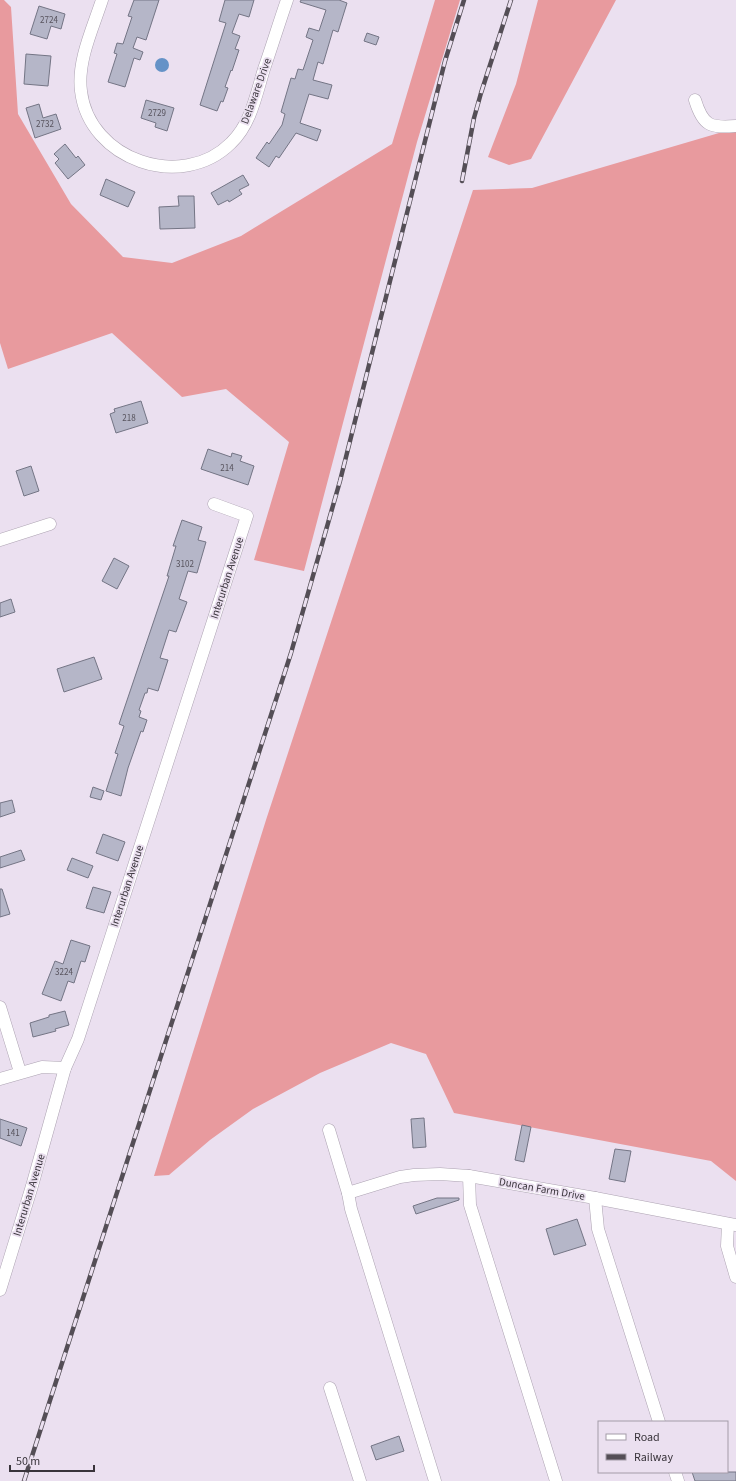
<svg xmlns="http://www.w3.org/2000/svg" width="736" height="1481" font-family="'Source Sans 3',sans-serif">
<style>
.forest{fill:#e89a9e}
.water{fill:#6592c7}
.building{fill:#b5b6c8;stroke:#747585}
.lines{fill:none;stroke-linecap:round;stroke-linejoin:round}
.minor-casing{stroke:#ada3b2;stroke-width:13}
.minor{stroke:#fff;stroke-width:12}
.rail-casing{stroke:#544e56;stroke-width:4.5}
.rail{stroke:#ebe0f0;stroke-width:3;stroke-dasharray:9;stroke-linecap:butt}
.labels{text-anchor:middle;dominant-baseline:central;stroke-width:3.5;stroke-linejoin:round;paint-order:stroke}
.number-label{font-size:9px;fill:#58545e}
.street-label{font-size:11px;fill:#39343b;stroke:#ebe0f0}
</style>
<rect width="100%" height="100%" fill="#ebe0f0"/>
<g class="forest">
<polygon points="0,0 4,0 11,7 18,114 71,204 123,257 172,263 241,236 392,144 435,0 460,0 417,142 304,571 254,560 289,442 226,389 182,397 112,333 8,369 0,343"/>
<polygon points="538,0 616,0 531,159 509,165 488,157 516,84"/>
<polygon points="736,128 736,1181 711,1161 454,1113 426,1054 391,1043 320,1073 253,1109 210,1140 169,1175 154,1176 266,820 473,190 532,188"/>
</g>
<circle class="water" cx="162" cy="65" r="7"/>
<g class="building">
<polygon points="134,0 159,0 146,40 137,37 133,48 143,52 140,60 134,58 125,87 108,82 117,54 114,53 117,43 123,44 132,17 128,16"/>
<polygon points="225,0 254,0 249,17 239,14 232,33 240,36 235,49 239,50 232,71 231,70 225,87 228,88 223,102 221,101 217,111 200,105 226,23 219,21"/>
<polygon points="301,0 339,0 347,3 338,32 333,30 323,64 318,62 313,80 332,85 328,99 309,94 300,123 321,130 317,141 296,133 279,158 276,156 269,167 256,158 267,142 269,144 282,125 285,114 281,112 291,78 295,79 298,69 303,70 313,40 306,37 309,28 319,31 326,10 300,2"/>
<polygon points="39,6 65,14 61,29 51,26 47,39 30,34"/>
<polygon points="367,33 379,37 376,45 364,41"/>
<polygon points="26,54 51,56 48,86 24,84"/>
<polygon points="146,100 174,108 167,131 155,127 156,123 141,118"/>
<polygon points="39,104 43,118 56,114 61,129 35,138 26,108"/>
<polygon points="65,144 76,158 78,156 85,165 68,179 55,163 59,159 54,154"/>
<polygon points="243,175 249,185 239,190 242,194 229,202 228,200 218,205 211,193"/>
<polygon points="106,179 135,192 128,207 100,195"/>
<polygon points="178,196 194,196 195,228 160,229 159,207 179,206"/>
<polygon points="141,401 148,423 116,433 110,414 115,412 114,409"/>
<polygon points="208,449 231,457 232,453 242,456 240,461 254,466 248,485 201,469"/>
<polygon points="31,466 39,491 24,496 16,471"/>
<polygon points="182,520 202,527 198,540 206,542 197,573 188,571 179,599 187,602 176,632 169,630 160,658 168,660 158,691 148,688 147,693 145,693 139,710 141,711 139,717 147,720 143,732 141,731 128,768 121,796 106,791 118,754 115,753 124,726 119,724 169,576 167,576 176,546 173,546"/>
<polygon points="114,558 129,566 117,589 102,581"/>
<polygon points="11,599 15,612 0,617 0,603"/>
<polygon points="94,657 102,679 64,692 57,669"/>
<polygon points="93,787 104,791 101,800 90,797"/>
<polygon points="12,800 15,812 0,817 0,803"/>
<polygon points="103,834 125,842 118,861 96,853"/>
<polygon points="21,850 25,860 0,868 0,857"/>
<polygon points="72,858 93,866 88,878 67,870"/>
<polygon points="93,887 111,892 104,913 86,908"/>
<polygon points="0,889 2,889 10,914 0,917"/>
<polygon points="71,940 90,946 85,962 81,961 74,983 68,981 61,1001 42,994 55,961 63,964"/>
<polygon points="65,1011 69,1025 55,1029 56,1031 33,1037 30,1023 49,1017 49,1015"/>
<polygon points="424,1118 426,1147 413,1148 411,1119"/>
<polygon points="0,1119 27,1128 21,1146 0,1138"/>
<polygon points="522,1125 531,1127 524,1162 515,1160"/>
<polygon points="615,1149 631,1151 625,1182 609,1179"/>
<polygon points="437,1198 459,1198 459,1200 416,1214 413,1206"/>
<polygon points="577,1219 586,1245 554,1255 546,1229"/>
<polygon points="399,1436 404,1451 376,1460 371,1446"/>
<polygon points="692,1472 736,1472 736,1481 695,1481"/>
</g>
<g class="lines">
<defs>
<g id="minor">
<path d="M102,0c-9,28 -25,61 -21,91 8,69 101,101 150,52 20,-19 25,-48 33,-74 8,-23 15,-46 23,-69"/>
<path d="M695,100c8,26 15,28 41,26"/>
<polyline points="0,540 50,524"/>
<polyline points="0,1007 20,1072"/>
<polyline points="0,1079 42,1067 65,1068"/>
<polyline points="329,1130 348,1193 351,1209 435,1481"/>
<polyline points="469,1176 470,1205 556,1481"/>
<polyline points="348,1193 400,1177 414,1175 440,1174 469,1176 595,1198 736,1225"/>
<polyline points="595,1198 598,1229 659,1422"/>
<polyline points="728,1224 727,1246 736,1277"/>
<polyline points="0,1290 32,1186 65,1068 78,1039 247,516 214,504"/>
<polyline points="330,1388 360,1481"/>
<polyline points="675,1472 678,1481"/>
</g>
</defs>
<use href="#minor" class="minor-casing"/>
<use href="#minor" class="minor"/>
<defs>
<g id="rail">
<polyline points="462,181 474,118 481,93 511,0"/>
<polyline points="24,1481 291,653 340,481 445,61 464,0"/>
</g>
</defs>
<use href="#rail" class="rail-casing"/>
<use href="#rail" class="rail"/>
</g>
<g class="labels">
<g class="number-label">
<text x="49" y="20">2724</text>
<text x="157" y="113">2729</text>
<text x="45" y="124">2732</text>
<text x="129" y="418">218</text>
<text x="227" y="468">214</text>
<text x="185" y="564">3102</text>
<text x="64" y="972">3224</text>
<text x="13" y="1133">141</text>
</g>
<g class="street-label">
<text transform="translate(256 91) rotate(-70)">Delaware Drive</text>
<text transform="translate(227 578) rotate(-72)">Interurban Avenue</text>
<text transform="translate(127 886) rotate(-72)">Interurban Avenue</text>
<text transform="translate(542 1189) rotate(10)">Duncan Farm Drive</text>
<text transform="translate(29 1195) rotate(-73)">Interurban Avenue</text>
</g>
</g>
<rect x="598" y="1421" width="130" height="52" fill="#ebe0f0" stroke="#a49ba8"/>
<rect x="606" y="1434" width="20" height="6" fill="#ffffff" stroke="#a49ba8"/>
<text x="634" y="1441" font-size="12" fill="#39343b">Road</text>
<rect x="606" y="1454" width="20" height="6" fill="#544e56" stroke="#a49ba8"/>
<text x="634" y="1461" font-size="12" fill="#39343b">Railway</text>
<path d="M10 1465v6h84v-6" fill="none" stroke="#39343b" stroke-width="2"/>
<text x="16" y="1465" font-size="12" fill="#39343b" stroke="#ebe0f0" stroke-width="3" paint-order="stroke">50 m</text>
</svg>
